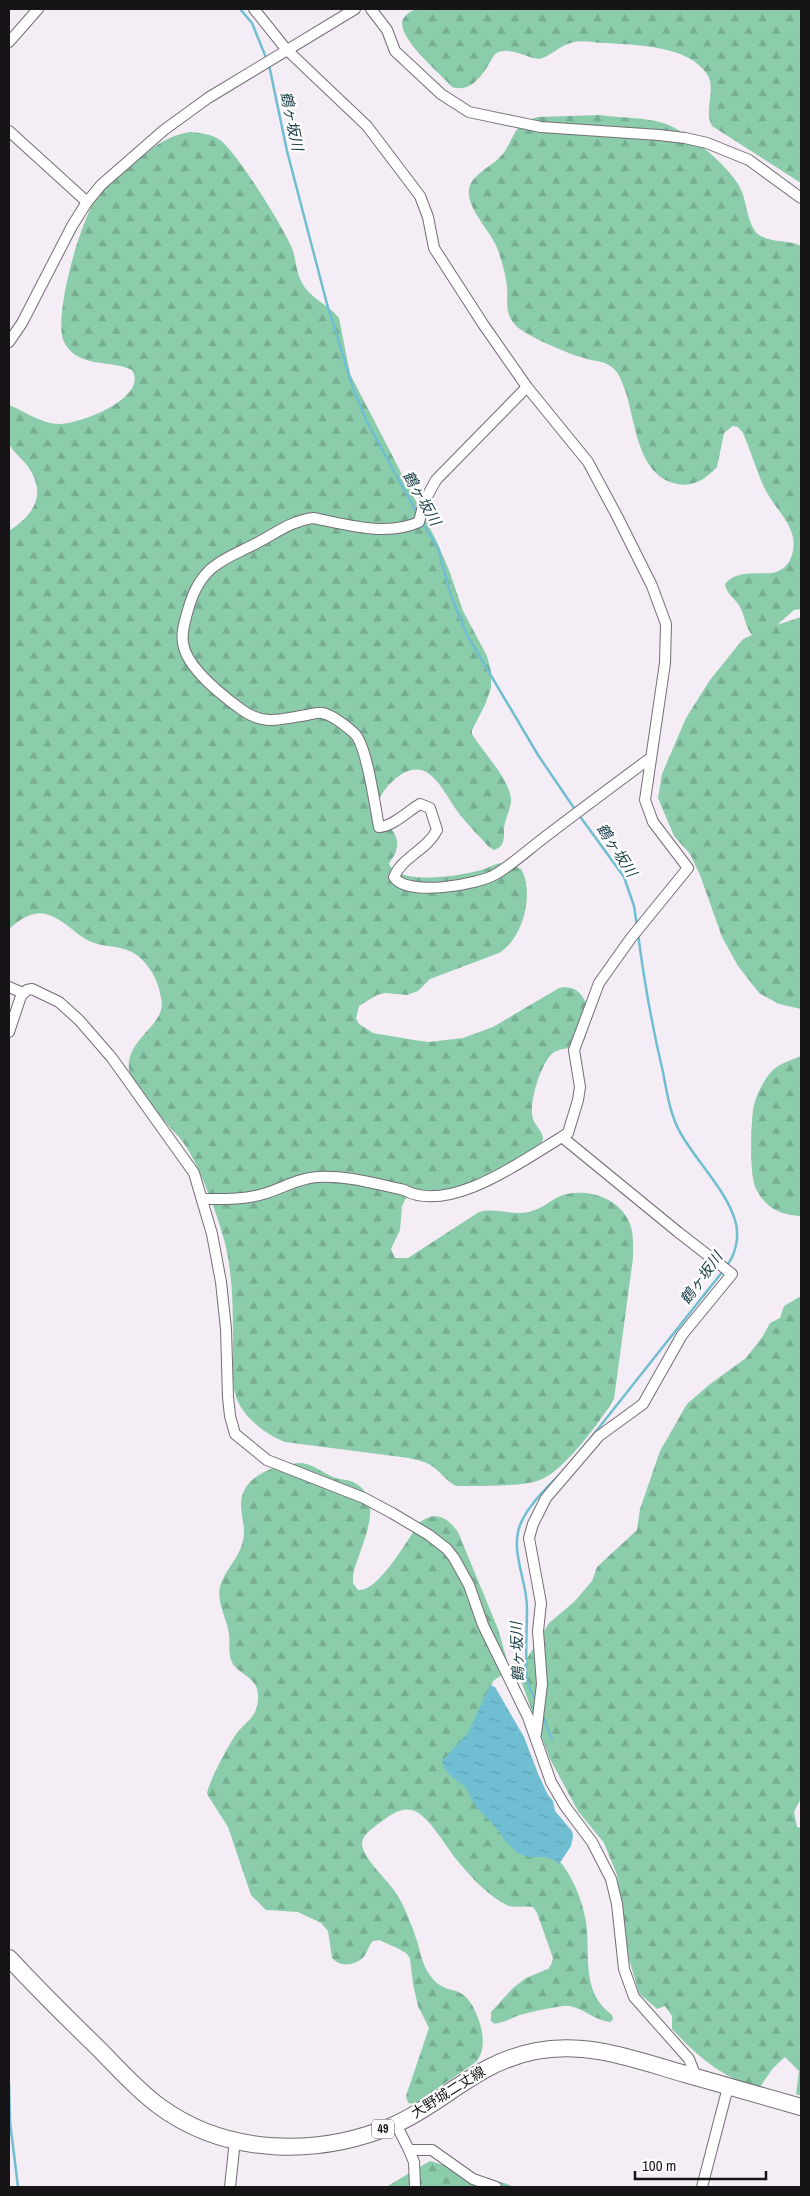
<svg xmlns="http://www.w3.org/2000/svg" width="810" height="2196" font-family="'Archivo Narrow','Noto Sans JP',sans-serif">
<style>
.forest{fill:url(#forest-firs)}
.water{fill:url(#water-ripples)}
.lines{fill:none;stroke-linecap:round;stroke-linejoin:round}
.stream{stroke:#6fbed1;stroke-width:2.5}
.street-casing{stroke:#736e75;stroke-width:12}
.primary-casing{stroke:#736e75;stroke-width:18}
.street{stroke:#fff;stroke-width:10}
.primary{stroke:#fff;stroke-width:16}
.labels{text-anchor:middle;dominant-baseline:central;stroke-width:4.5;stroke-linejoin:round;paint-order:stroke}
.shield{fill:#fff;stroke:#5d5a5d;stroke-width:1}
.shield-label{font-size:12px;font-weight:bold;fill:#171417}
.street-label{font-size:14px;fill:#171417;stroke:#fff}
.water-label{font-size:15px;font-style:italic;fill:#193e47;stroke:#fff}
</style>
<defs>
<pattern id="forest-firs" width="22" height="20" patternUnits="userSpaceOnUse" patternTransform="scale(1.25)"><rect width="22" height="20" fill="#8bccaa"/><path d="M5 1l3.5 6h-7zM16 11l3.5 6h-7z" fill="#77ae92"/></pattern>
<pattern id="water-ripples" width="26" height="14" patternUnits="userSpaceOnUse" patternTransform="scale(1.25)"><rect width="26" height="14" fill="#6fbed1"/><path d="M2 4q2-2 4 0t4 0M15 11q2-2 4 0t4 0" fill="none" stroke="#5fa2b3"/></pattern>
</defs>
<rect width="100%" height="100%" fill="#f4edf6"/>
<g class="forest">
<path d="M416,9h385v174l-89,-57c-9,-16 5,-37 -5,-52 -19,-29 -72,-29 -103,-31 -9,0 -21,-3 -30,-1 -12,2 -22,13 -34,17 -14,-1 -32,-14 -45,-5 -10,16 -21,40 -43,33 -11,-13 -57,-50 -49,-68 3,-5 8,-8 13,-10z"/>
<path d="M599,115c21,3 44,2 64,8 22,6 72,47 79,69 5,13 6,37 19,44 11,7 28,4 40,10v363l-7,1 -17,15 24,-8v392l-22,-5 -20,-11 -21,-27 -16,-29 -22,-62 -10,-21 -16,-18 -16,-38 4,-24 24,-56 24,-38 33,-41 9,-4c-7,-8 -7,-20 -13,-30 -5,-7 -13,-12 -14,-21 10,-14 32,-10 47,-11 7,-1 15,-6 18,-13 14,-32 -16,-48 -28,-77 -7,-17 -12,-34 -19,-50l-5,-6 -5,-1 -9,7 -7,34c-11,12 -23,20 -40,17 -40,-8 -41,-62 -52,-94 -3,-7 -5,-15 -10,-20 -9,-10 -20,-8 -31,-12 -16,-4 -57,-22 -68,-32 -12,-12 -8,-25 -9,-40 -1,-10 -5,-23 -8,-33 -6,-21 -33,-43 -30,-64 3,-15 22,-22 31,-32 9,-9 11,-20 18,-29 5,-6 12,-9 20,-11z"/>
<path d="M190,132c11,1 21,2 30,8 17,12 63,87 72,108 4,11 4,23 9,33 8,17 27,23 38,37l11,56 86,166 13,30 14,41 24,45 4,15v17l-6,17 -13,25v4c10,17 40,48 39,67 -1,10 -6,18 -7,27 0,10 1,19 -10,22l-5,-3c-9,-10 -19,-20 -28,-31 -18,-22 -31,-66 -66,-37 -7,6 -18,18 -17,29 0,17 25,20 18,43 -1,5 -5,8 -7,13 11,23 76,11 96,5 7,-3 14,-7 22,-6 5,0 9,4 14,6 14,24 2,70 -22,84l-69,26 -12,12 -11,4 -22,-2 -8,2 -18,11 -3,12 3,6 14,9 41,7 15,2 34,-4 30,-11 66,-39c30,-6 34,32 25,53 -10,10 -21,5 -31,12 -12,9 -25,52 -20,66 3,8 9,11 10,20l-5,8 -52,32 -40,11h-28l-6,2 -5,4 -5,10 -2,24 -9,19 4,9h13l71,-46c18,-5 36,5 53,-1 12,-3 19,-12 31,-16 25,-7 57,3 67,29 4,10 3,24 3,34l-19,141c-14,23 -50,72 -74,81 -18,7 -63,6 -84,6 -10,-5 -15,-14 -24,-20 -7,-5 -16,-6 -23,-8l-124,-16c-19,-7 -42,-25 -49,-45 -5,-16 -3,-36 -3,-53 0,-34 0,-68 -8,-101 -7,-27 -25,-76 -40,-98 -14,-21 -53,-50 -56,-75 -3,-25 22,-38 30,-55 4,-7 3,-15 1,-22 -3,-17 -16,-37 -33,-43 -13,-5 -27,-3 -40,-10 -14,-8 -25,-22 -41,-26 -14,-4 -28,7 -37,15v-398c26,-17 39,-38 17,-67 -5,-6 -14,-13 -17,-21 -3,-6 0,-29 0,-38 15,6 33,19 50,19 21,0 90,-26 73,-54 -22,-11 -54,-1 -68,-28 -12,-24 18,-129 36,-149 7,-8 16,-14 23,-20 21,-18 39,-37 67,-41z"/>
<path d="M801,1056v160h-2c-20,-2 -33,-8 -43,-27 -7,-13 -5,-63 -3,-79 2,-13 11,-32 21,-41 7,-6 18,-9 27,-13z"/>
<path d="M801,1296v502l-7,14 3,15 4,1v268l-5,-2 3,-23 -14,-14 -12,11 -13,19c-35,-6 -65,-33 -88,-58v-13l-7,-10 -8,3 -18,-16 -10,-34 -12,-84 -13,-32 -26,-32 -28,-52 -32,-86 31,-50 25,-21 18,-21 5,-14 40,-37 3,-21 20,-58 27,-47 23,-20 36,-26 17,-22 7,-13 10,-5 4,-12z"/>
<path d="M302,1463c12,2 20,9 31,14 7,3 16,2 22,6 33,18 3,67 -2,92v8l5,7c20,3 51,-53 62,-68 16,-12 28,-4 38,10l40,97 9,31 -2,13 -12,8 -5,14 45,160 25,4c15,18 24,40 28,63 5,34 -6,69 26,93l1,4 -2,3c-18,-1 -31,-18 -48,-16 -14,2 -29,5 -43,9 -7,2 -14,7 -22,8 -4,1 -3,1 -7,-2v-9l22,-24 13,-10 22,-9 3,-4 2,-7 -16,-45 -4,-6c-9,-2 -18,2 -26,-2 -19,-9 -37,-29 -50,-45 -12,-14 -28,-45 -45,-50 -13,-3 -24,7 -34,14 -6,5 -16,11 -16,20 0,14 28,38 36,52 8,14 14,30 19,45 4,14 6,27 16,38 13,16 27,5 39,26 9,16 17,42 4,57l-61,42 -7,-1 -2,-7 23,-68 -11,-22 -5,-22 -3,-26 -4,-5 -9,-5 -18,-8 -6,1c-4,4 -5,9 -8,14 -8,11 -24,13 -33,3l-4,-27 -7,-8 -23,-11 -32,-2 -15,-15 -23,-68 -21,-33c1,-11 23,-52 30,-61 7,-10 17,-14 20,-27 7,-31 -20,-29 -26,-46 -3,-9 -1,-18 -2,-27 -3,-17 -15,-35 -7,-52 6,-14 17,-24 21,-40 3,-13 -2,-24 -2,-37 0,-29 38,-41 61,-41z"/>
<polygon points="430,2161 507,2184 514,2187 386,2187"/>
</g>
<path class="water" d="M490,1685l5,2 29,50 15,39 9,19 5,6 2,10 17,20 1,5 -2,10 -12,18c-15,-13 -24,-2 -39,-10 -14,-8 -20,-23 -31,-34 -6,-6 -11,-10 -15,-17 -4,-5 -5,-12 -10,-17 -10,-9 -19,-11 -22,-25l26,-28z"/>
<g class="lines">
<g class="stream">
<polyline points="240,9 252,23 267,60"/>
<polyline points="269,65 287,151 327,304 353,388 367,422 418,515"/>
<polyline points="422,522 438,548 450,593 467,635 538,755 576,811"/>
<polyline points="579,815 624,877 634,906 637,926"/>
<path d="M638,934c6,46 14,92 25,138 4,21 7,43 18,62 16,28 45,56 54,86 5,16 1,34 -9,47"/>
<polyline points="582,1449 723,1271"/>
<path d="M536,1701c-3,-6 -8,-14 -9,-21 -2,-24 0,-48 0,-72 0,-28 -17,-56 -7,-83 8,-20 26,-36 40,-51"/>
<polyline points="542,1716 552,1739"/>
<polyline points="9,2083 10,2122 18,2187"/>
</g>
<defs>
<g id="street">
<polyline points="371,9 387,30 395,51 441,94 469,112 541,127 659,135 685,138 707,143 749,160 801,198"/>
<polyline points="9,42 38,9"/>
<polyline points="9,131 87,202"/>
<polyline points="9,342 22,323 72,226 87,202 101,185 164,130 208,98 355,9"/>
<path d="M527,387l-91,93 -12,22 -5,20c-33,15 -73,2 -106,-4 -23,3 -38,16 -58,26 -15,8 -30,13 -43,24 -13,11 -20,27 -24,42 -3,11 -7,22 -5,33 3,25 40,53 59,67 22,16 40,9 65,5 5,-1 11,-3 15,-2 11,2 24,13 32,20 13,11 21,74 25,94 13,0 29,-16 41,-23l10,4 7,22c-10,20 -35,27 -43,47 13,20 84,8 102,-3 17,-10 33,-25 49,-37 34,-26 69,-52 104,-78"/>
<polyline points="9,987 23,993"/>
<polyline points="9,1032 21,996 27,990 32,989 59,1002 79,1020 112,1058 194,1173 212,1234 221,1282 226,1329 228,1397 230,1416 235,1434 267,1460 364,1498 392,1513 429,1535 447,1549 454,1558 469,1585 483,1625 528,1717 551,1782 565,1806 592,1842 611,1879 617,1904 624,1969 634,1997 689,2059 696,2077"/>
<path d="M202,1199c20,0 41,1 61,-5 18,-5 35,-16 54,-17 30,-2 59,7 87,13 46,25 119,-30 158,-53l6,-4 10,-33 2,-13 -6,-37 25,-67 32,-45 57,-70 -35,-46 -8,-22 20,-137 1,-39 -14,-38 -35,-70 -29,-54 -61,-75 -44,-63 -49,-76 -6,-31 -8,-21 -53,-70 -81,-77 -32,-40"/>
<polyline points="536,1734 542,1684 538,1631 541,1603 529,1538 533,1524 546,1498 599,1436 643,1404 682,1335 732,1274 678,1232 562,1137"/>
<polyline points="396,2124 409,2150 432,2150 473,2179 496,2187"/>
<polyline points="409,2150 414,2162 415,2187"/>
<polyline points="230,2187 235,2140"/>
<polyline points="702,2187 728,2087"/>
</g>
<path id="primary" d="M9,1958c28,30 58,60 88,89 20,20 39,42 62,59 68,50 159,51 235,19 50,-22 83,-63 142,-74 51,-10 100,9 149,23 38,11 77,22 116,33"/>
</defs>
<use href="#street" class="street-casing"/>
<use href="#primary" class="primary-casing"/>
<use href="#street" class="street"/>
<use href="#primary" class="primary"/>
</g>
<g class="labels">
<rect class="shield" x="372" y="2119.5" width="22" height="19" rx="4"/>
<g class="shield-label">
<text x="383" y="2129">49</text>
</g>
<g class="street-label">
<text transform="translate(448 2092) rotate(-32)">大野城二丈線</text>
</g>
<g class="water-label">
<text transform="translate(292 121) rotate(78)">鶴ヶ坂川</text>
<text transform="translate(422 498) rotate(60)">鶴ヶ坂川</text>
<text transform="translate(617 850) rotate(57)">鶴ヶ坂川</text>
<text transform="translate(701 1278) rotate(-54)">鶴ヶ坂川</text>
<text transform="translate(517 1652) rotate(-92)">鶴ヶ坂川</text>
</g>
</g>
<rect width="810" height="2196" fill="none" stroke="#171417" stroke-width="20"/>
<path d="M635 2171v8h131v-8" fill="none" stroke="#171417" stroke-width="2.5"/>
<text x="642" y="2171" font-size="15" fill="#171417" stroke="#ffffff" stroke-width="4" paint-order="stroke">100 m</text>
</svg>
